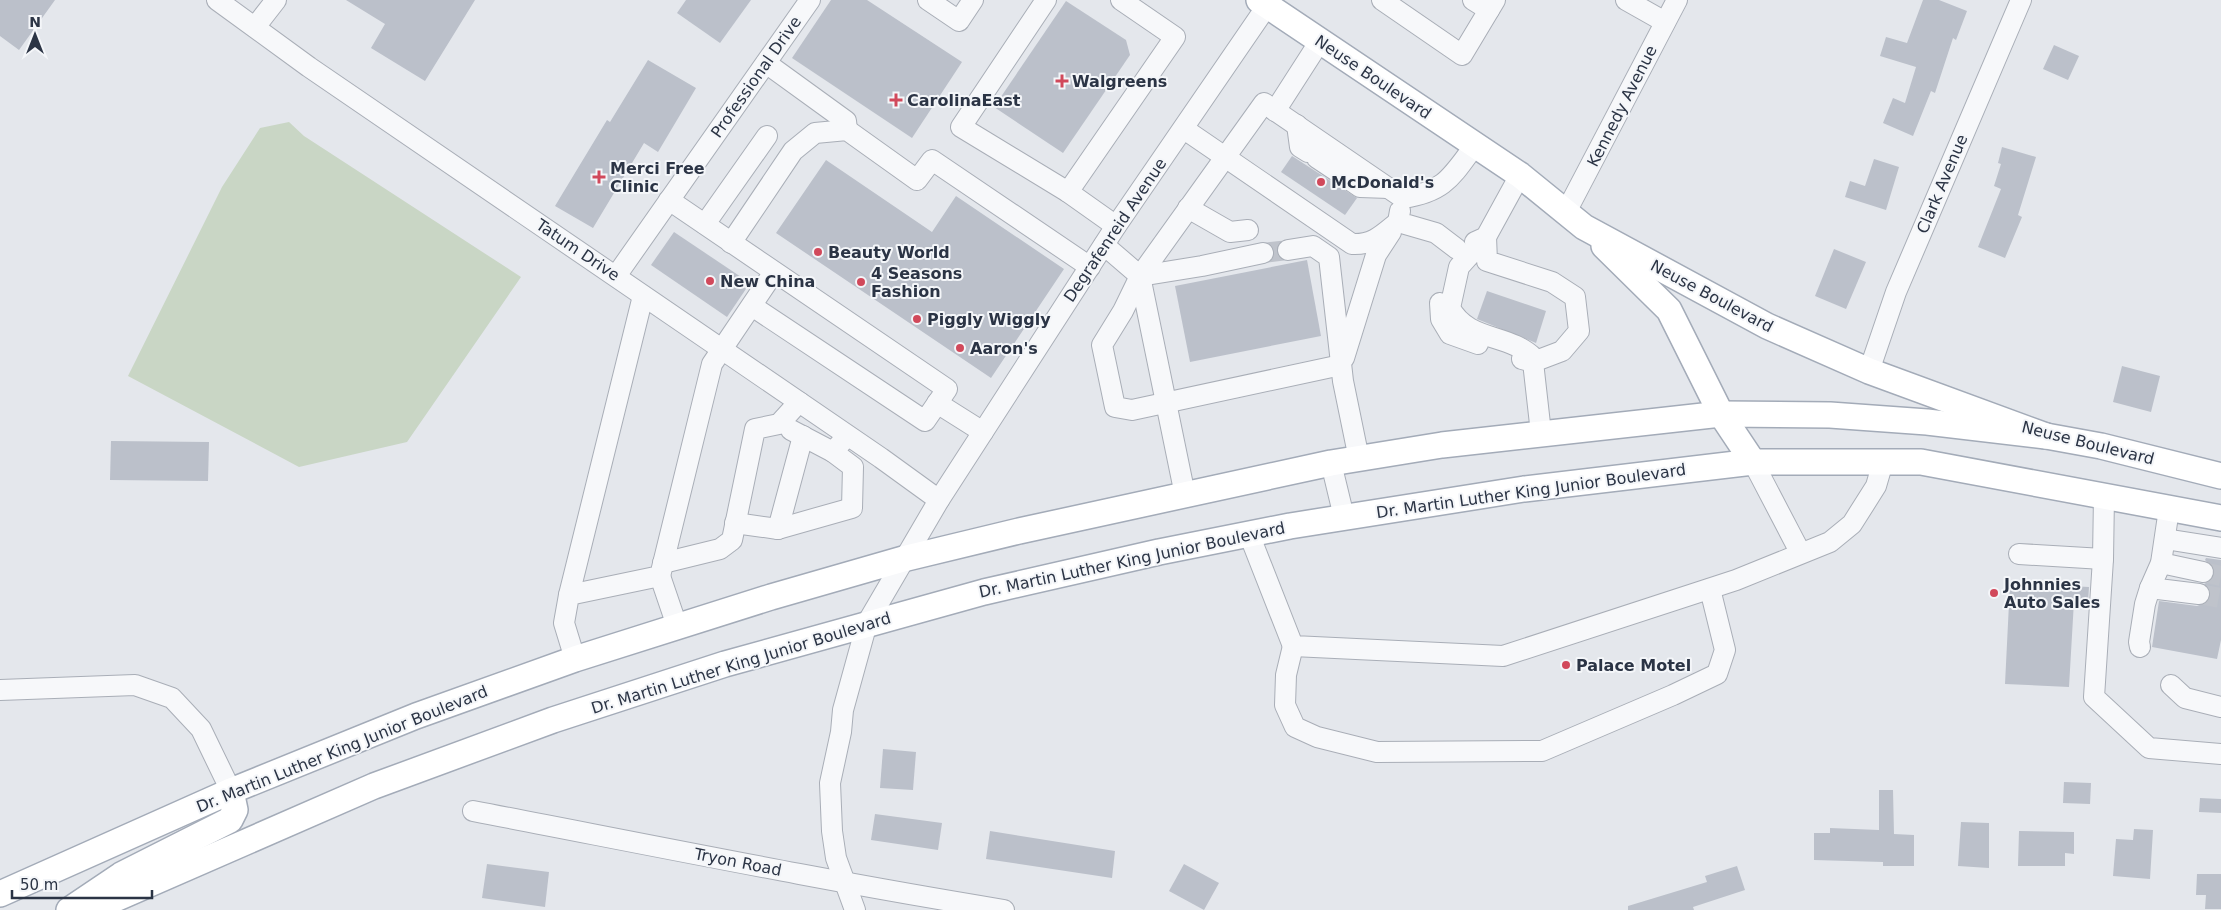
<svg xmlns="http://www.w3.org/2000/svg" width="2221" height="910" font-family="'DejaVu Sans',sans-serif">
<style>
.green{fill:#c9d6c5}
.building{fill:#bbc0ca}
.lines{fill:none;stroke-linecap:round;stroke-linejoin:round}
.minor-tunnel{stroke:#bfc3cb;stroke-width:20;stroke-dasharray:20 10;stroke-linecap:butt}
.minor-casing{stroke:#a9aeb7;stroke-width:22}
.major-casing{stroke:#a3abb8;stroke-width:28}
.minor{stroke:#f7f8fa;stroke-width:20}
.major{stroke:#fff;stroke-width:25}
.poi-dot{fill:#d1495b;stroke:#f4f6f9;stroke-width:2}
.labels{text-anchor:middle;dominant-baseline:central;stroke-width:4;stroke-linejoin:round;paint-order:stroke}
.street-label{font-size:16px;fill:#2b3445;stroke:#f4f6f9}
.poi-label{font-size:16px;font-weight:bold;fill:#2b3445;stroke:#f4f6f9;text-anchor:start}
</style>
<rect width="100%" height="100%" fill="#e4e7ec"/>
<polygon class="green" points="289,122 304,136 521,277 407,442 299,467 128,376 222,187 260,128"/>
<g class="building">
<polygon points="0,0 55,0 19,50 0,36"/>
<polygon points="346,0 475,0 425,81 371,48 385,24"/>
<polygon points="686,0 751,0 720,43 677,13"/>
<polygon points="831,0 867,0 962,62 912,138 792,58"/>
<polygon points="1923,0 1939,0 1967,11 1956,40 1953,38 1935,93 1931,91 1913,136 1883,123 1893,98 1905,103 1916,67 1880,56 1886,37 1907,43"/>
<polygon points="1066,1 1126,40 1130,55 1063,153 994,107"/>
<polygon points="2054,45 2079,56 2068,80 2043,69"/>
<polygon points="648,60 696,88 658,152 644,143 593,228 555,206 607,120 610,122"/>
<polygon points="2002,147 2036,157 2018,215 2022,217 2005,258 1978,247 2001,189 1994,186 2001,164 1998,163"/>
<polygon points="1292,156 1357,198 1345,215 1281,172"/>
<polygon points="1874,159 1899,167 1886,210 1845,197 1850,181 1865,186"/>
<polygon points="826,160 932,232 956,196 1064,269 991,378 776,233"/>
<polygon points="674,232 750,283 727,317 651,265"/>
<polygon points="1834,249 1866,262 1846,309 1815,296"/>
<polygon points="1307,260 1321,336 1190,362 1175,286"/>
<polygon points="1487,291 1546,311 1536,343 1477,319"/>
<polygon points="2122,366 2160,376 2151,412 2113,402"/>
<polygon points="111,441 209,442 208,481 110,480"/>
<polygon points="2206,558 2221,560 2221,640 2217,659 2152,647 2159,601 2197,606 2209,601 2210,590 2204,584 2212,580 2214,569 2205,560"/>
<polygon points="2010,583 2089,587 2088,602 2074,601 2069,687 2005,684"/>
<polygon points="883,749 916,752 913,790 880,788"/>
<polygon points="2064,782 2091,783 2090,804 2063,803"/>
<polygon points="1879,790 1893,790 1894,834 1914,835 1914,866 1883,866 1883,862 1814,860 1814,833 1830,833 1830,828 1879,830"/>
<polygon points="2200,798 2221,799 2221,813 2199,812"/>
<polygon points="875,814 942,823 938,850 871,840"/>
<polygon points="1961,822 1989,823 1989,868 1958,866"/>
<polygon points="2134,829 2153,830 2150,879 2113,876 2116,839 2133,840"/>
<polygon points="990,831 1115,851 1112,878 986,859"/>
<polygon points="2019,831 2074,832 2074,854 2065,853 2065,866 2018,866"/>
<polygon points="487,864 549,872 545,907 482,898"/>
<polygon points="1184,864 1219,883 1204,910 1169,891"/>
<polygon points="1737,866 1745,890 1693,907 1694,910 1628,910 1628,906 1707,882 1705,876"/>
<polygon points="2197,874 2221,874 2221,909 2205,909 2206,895 2196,895"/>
</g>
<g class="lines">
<g class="minor-tunnel">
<polyline points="1263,253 1288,250"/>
<polyline points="2203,572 2221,576"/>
<polyline points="2199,594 2221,598"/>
</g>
<defs>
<g id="minor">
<polyline points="217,0 309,67 881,458 939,500"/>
<polyline points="928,0 959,21 973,0"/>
<polyline points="1046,0 961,127 1068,192"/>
<polyline points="1382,0 1462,55 1495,0"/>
<polyline points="1473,0 1489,10"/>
<polyline points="1626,0 1665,22"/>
<polyline points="255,27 276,0"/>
<polyline points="766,63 846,121 847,130"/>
<polyline points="1275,111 1320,41"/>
<polyline points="1297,125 1300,147 1308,152"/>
<path d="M1184,129l168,115c21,1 30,-9 46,-22"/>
<polyline points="1317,158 1338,172"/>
<polyline points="1344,176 1360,187 1389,188"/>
<polyline points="669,200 947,389 925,421 752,306"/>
<polyline points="1188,208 1230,232 1248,230"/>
<polyline points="1400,211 1398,222 1436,233 1457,249"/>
<polyline points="1566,212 1677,0"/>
<polyline points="705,224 767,136"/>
<polyline points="1116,226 1068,192 1175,37 1121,0"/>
<path d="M1486,237l1,24 65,21 23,15 4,34 -17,20 -29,11 1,-4c-25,-25 -66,-16 -84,-50l9,-41z"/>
<polyline points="1475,242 1486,237 1520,175"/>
<polyline points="731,243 793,151 815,133 847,130 917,180 932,160 1090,267"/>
<polyline points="1104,245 1140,276 1185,495"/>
<polyline points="1288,250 1313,246 1329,257 1343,381 1359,459"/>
<polyline points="616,276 810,0"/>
<polyline points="1140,276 1202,266 1263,253"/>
<polyline points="1440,303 1441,319 1450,334 1478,344"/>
<polyline points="1344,358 1376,255 1391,232"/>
<polyline points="1522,359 1533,362 1541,433"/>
<path d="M1341,365l-209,45 -17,-3 -13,-62 21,-34 17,-35 124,-173 139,95c42,-6 49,-22 72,-53"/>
<polyline points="1869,371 1896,292 2021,0"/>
<polyline points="937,403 983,432"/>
<polyline points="791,430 833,452"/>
<polyline points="1753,462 1800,552"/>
<polyline points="1331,463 1344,517"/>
<polyline points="2104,496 2103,559 2094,697 2149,748 2221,754"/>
<polyline points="2169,509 2161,563 2150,588 2199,594"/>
<polyline points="735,523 778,529 852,508 853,467 833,452 847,436"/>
<polyline points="778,529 803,436"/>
<polyline points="1249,534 1293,646 1503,656 1736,580 1830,542 1852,524 1876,486 1883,462"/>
<polyline points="2165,539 2221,548"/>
<polyline points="2019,554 2103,559"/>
<polyline points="663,563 720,549 732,540 755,429 779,424 799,402"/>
<polyline points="2161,563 2203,572"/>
<polyline points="660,576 677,626"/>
<polyline points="569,595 643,296"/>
<polyline points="1293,646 1286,675 1285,705 1295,727 1317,737 1377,752 1542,751 1673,695 1717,674 1725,650 1710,589"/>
<polyline points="2140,647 2139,642 2145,604 2150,588"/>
<polyline points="575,659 564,623 569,595 660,576 712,364 774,272"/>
<polyline points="2171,685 2185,698 2221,707"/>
<polyline points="0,690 135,685 172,698 201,729 231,791"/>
<path d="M473,811c177,34 353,70 531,99"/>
<polyline points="855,910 836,858 832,831 830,783 841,732 843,710 867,623 939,500 1116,226 1271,0"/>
</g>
<g id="major">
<polyline points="1259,0 1520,175 1584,227 1767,326 1869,371 2046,436 2101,446 2221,476"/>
<polyline points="1604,246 1669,310 1721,414 1753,462"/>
<polyline points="0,894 231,791 416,716 575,659 771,597 903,559 1019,531 1331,463 1442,445 1721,414 1830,415 1927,422 2046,436"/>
<polyline points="69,910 121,875 230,820 235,810 231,791"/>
<polyline points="90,910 374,786 553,720 725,664 984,592 1159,552 1290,526 1524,489 1753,462 1921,462 2221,518"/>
</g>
</defs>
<use href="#minor" class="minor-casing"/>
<use href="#major" class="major-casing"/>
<use href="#minor" class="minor"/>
<use href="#major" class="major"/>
</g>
<g class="poi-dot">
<path d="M1059.5 73.5h5v5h5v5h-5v5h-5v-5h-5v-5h5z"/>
<path d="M893.5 92.5h5v5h5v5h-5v5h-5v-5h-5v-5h5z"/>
<path d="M596.5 169.5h5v5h5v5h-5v5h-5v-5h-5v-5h5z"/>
<circle cx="1321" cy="182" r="5"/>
<circle cx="818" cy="252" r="5"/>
<circle cx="710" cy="281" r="5"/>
<circle cx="861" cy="282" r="5"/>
<circle cx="917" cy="319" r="5"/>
<circle cx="960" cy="348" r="5"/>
<circle cx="1994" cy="593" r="5"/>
<circle cx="1566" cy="665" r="5"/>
</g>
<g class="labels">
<g class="street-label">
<text transform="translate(756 77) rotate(-55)">Professional Drive</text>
<text transform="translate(1373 77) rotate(34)">Neuse Boulevard</text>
<text transform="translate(1622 106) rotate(-63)">Kennedy Avenue</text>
<text transform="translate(1942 184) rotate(-67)">Clark Avenue</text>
<text transform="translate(1115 230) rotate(-56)">Degrafenreid Avenue</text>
<text transform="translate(578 250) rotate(34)">Tatum Drive</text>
<text transform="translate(1712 296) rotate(28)">Neuse Boulevard</text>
<text transform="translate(2088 443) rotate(14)">Neuse Boulevard</text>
<text transform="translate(1531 491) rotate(-8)">Dr. Martin Luther King Junior Boulevard</text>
<text transform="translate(1132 560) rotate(-12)">Dr. Martin Luther King Junior Boulevard</text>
<text transform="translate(741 663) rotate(-17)">Dr. Martin Luther King Junior Boulevard</text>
<text transform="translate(342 749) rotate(-22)">Dr. Martin Luther King Junior Boulevard</text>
<text transform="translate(738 862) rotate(11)">Tryon Road</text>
</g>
<g class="poi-label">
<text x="1072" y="81">Walgreens</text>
<text x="907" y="100">CarolinaEast</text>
<text x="610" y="168">Merci Free<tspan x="610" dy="18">Clinic</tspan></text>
<text x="1331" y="182">McDonald's</text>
<text x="828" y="252">Beauty World</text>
<text x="871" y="273">4 Seasons<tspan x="871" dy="18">Fashion</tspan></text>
<text x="720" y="281">New China</text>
<text x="927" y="319">Piggly Wiggly</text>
<text x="970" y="348">Aaron's</text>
<text x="2004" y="584">Johnnies<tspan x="2004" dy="18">Auto Sales</tspan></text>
<text x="1576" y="665">Palace Motel</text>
</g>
</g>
<g transform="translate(35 35)" stroke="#f4f6f9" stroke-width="4" paint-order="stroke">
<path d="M0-4L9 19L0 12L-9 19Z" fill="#2b3445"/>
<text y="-8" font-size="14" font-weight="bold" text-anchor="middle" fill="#2b3445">N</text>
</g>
<path d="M12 890v8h140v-8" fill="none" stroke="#2b3445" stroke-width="2.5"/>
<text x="20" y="890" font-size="15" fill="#2b3445" stroke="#f4f6f9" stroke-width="4" paint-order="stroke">50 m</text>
</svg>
